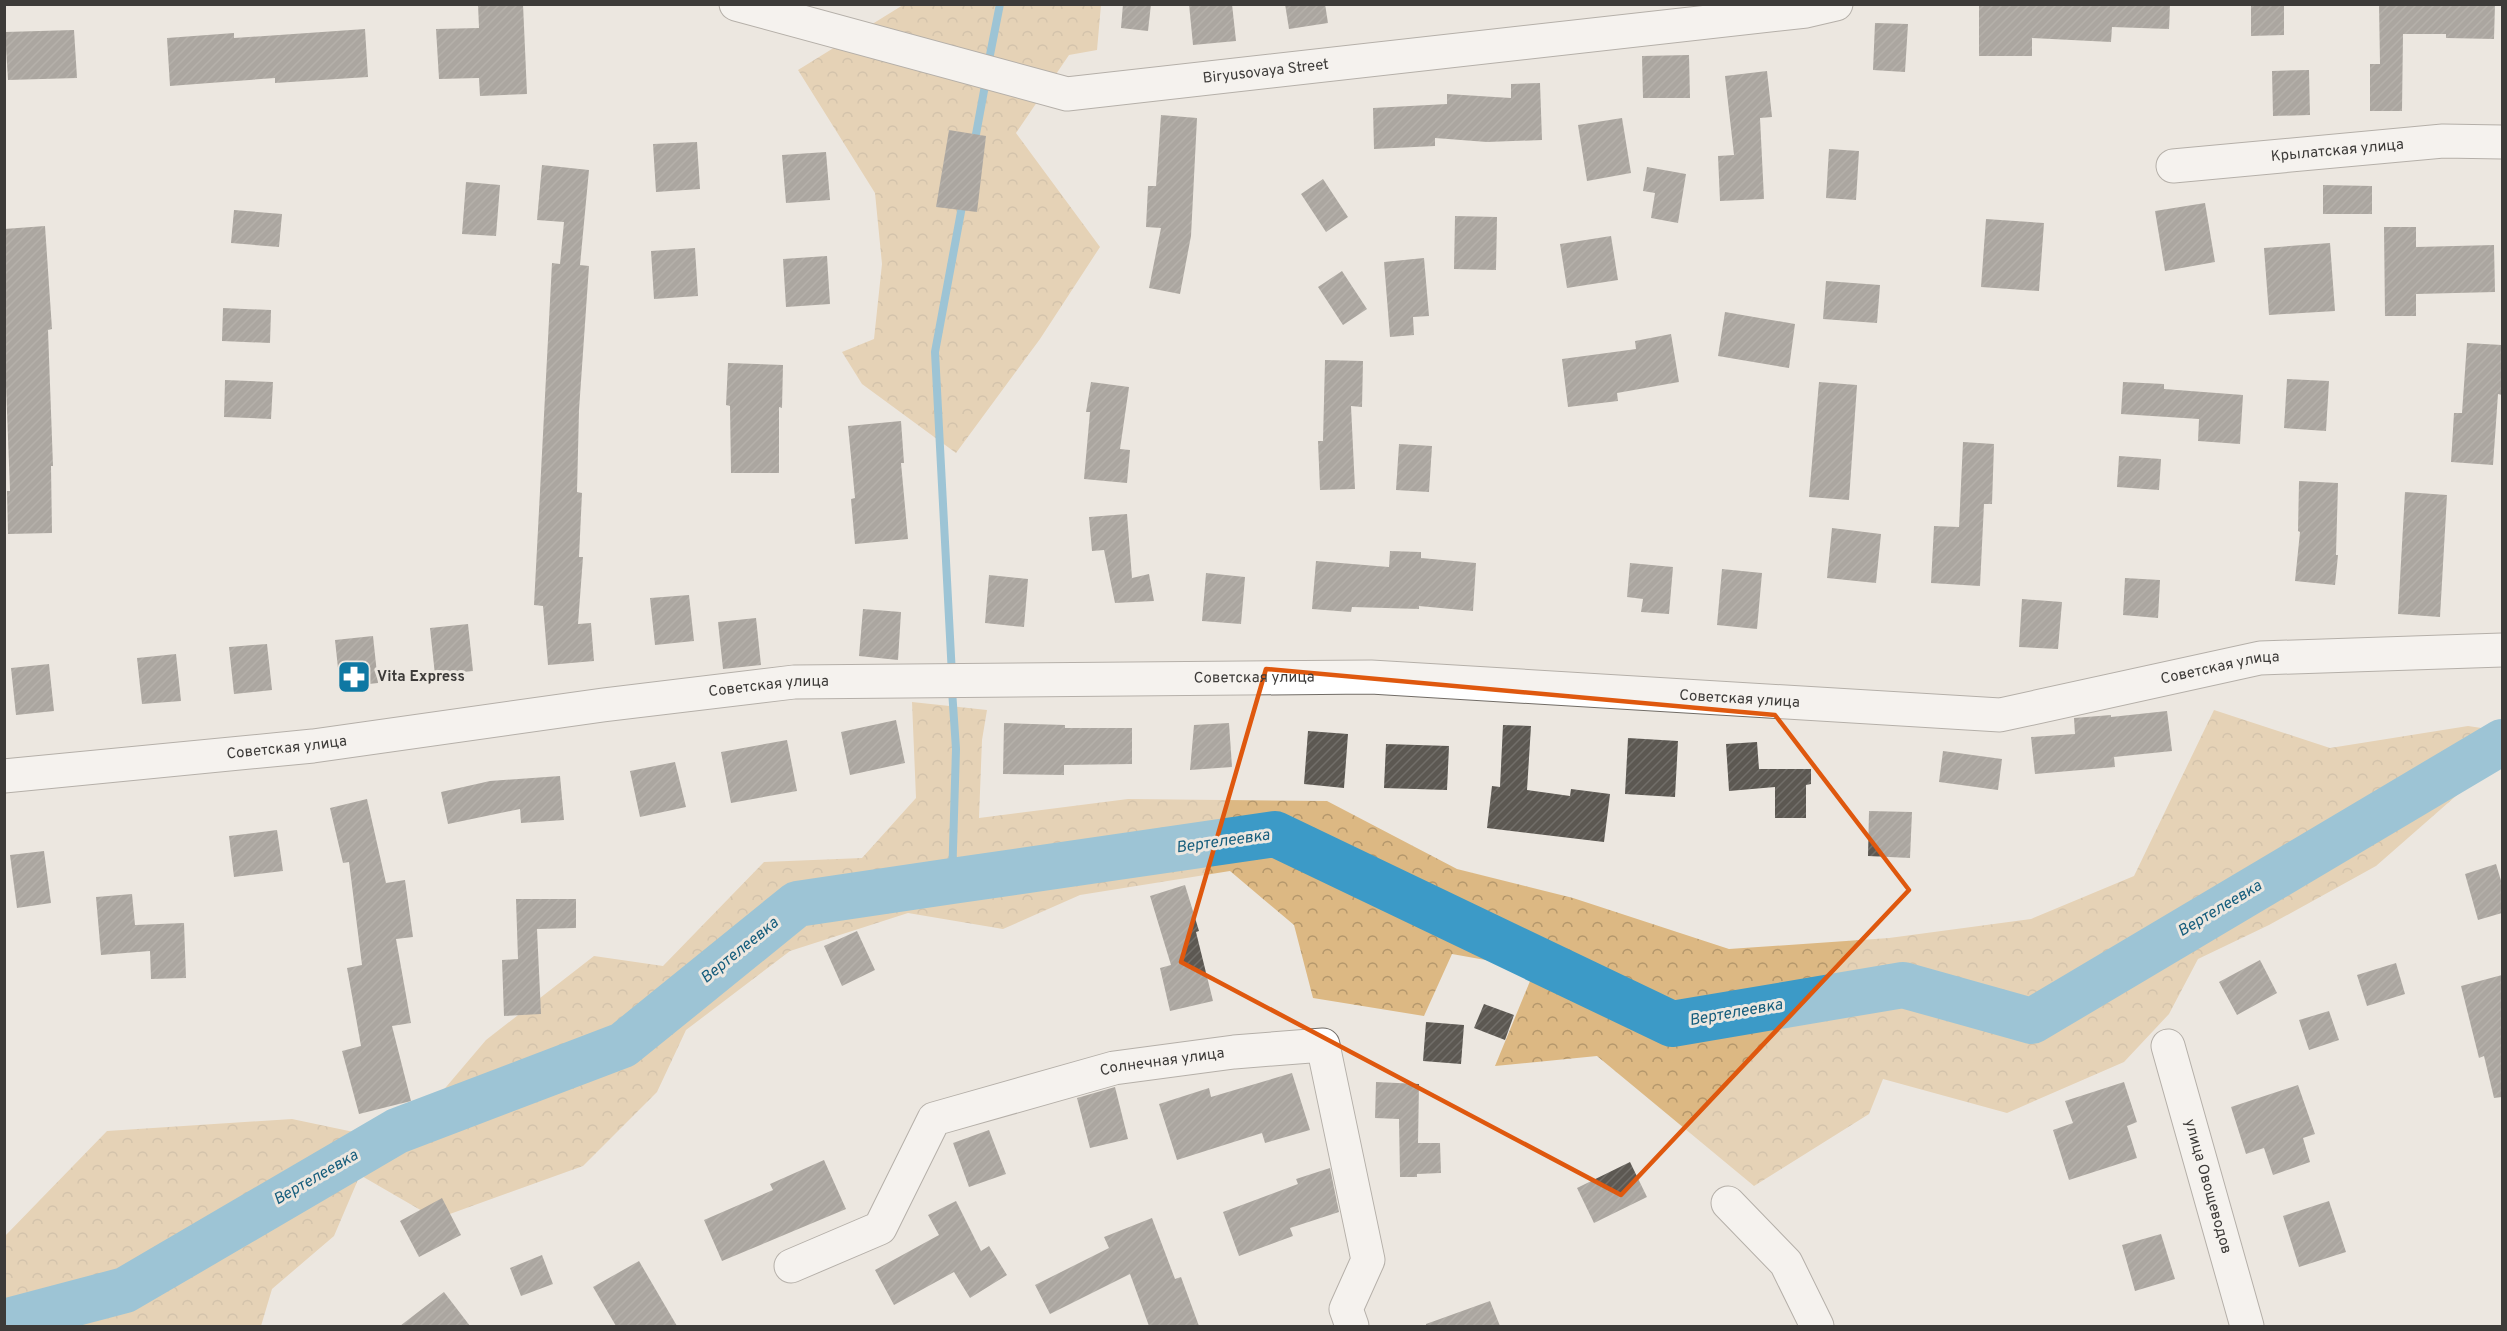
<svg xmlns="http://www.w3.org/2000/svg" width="2507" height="1331" font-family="Overpass,sans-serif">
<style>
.forest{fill:url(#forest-crowns)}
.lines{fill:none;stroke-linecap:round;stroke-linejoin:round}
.stream{stroke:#3c9ac7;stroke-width:8}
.river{stroke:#3c9ac7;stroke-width:46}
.building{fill:url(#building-hatch)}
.minor-casing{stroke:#716c66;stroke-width:35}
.minor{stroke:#fff;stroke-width:33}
.marked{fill:none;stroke:#df580e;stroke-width:4.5;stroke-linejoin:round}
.labels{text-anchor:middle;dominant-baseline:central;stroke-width:6;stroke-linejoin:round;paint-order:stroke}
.street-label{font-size:15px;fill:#3d3b39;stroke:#ece7e0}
.poi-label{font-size:15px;font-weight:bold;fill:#3d3b39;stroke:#ece7e0;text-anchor:start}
.water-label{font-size:16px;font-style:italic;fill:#165d7c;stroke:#ece7e0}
</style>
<defs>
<pattern id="forest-crowns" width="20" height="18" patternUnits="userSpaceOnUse" patternTransform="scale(1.5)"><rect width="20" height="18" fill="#dcb883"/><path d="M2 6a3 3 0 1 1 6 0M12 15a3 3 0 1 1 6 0" fill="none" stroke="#b4976c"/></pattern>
<pattern id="building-hatch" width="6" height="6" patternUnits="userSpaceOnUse" patternTransform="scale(1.5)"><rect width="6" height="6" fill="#5c5852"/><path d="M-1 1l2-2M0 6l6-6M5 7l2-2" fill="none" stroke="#716e69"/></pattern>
</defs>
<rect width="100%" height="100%" fill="#ece7e0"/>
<g class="forest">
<polygon points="903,5 1101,5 1097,50 1069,55 1016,133 1100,247 1040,339 956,453 862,384 842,352 874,339 882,264 875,193 798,70"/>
<polygon points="912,702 987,710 982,740 979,818 1128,799 1327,801 1457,869 1573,898 1729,949 1889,938 2031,919 2134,876 2214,710 2330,748 2468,726 2495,730 2489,767 2376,866 2269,925 2198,959 2169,1014 2124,1062 2007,1113 1883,1079 1869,1114 1754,1186 1597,1056 1495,1066 1535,969 1452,954 1424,1016 1313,998 1294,925 1230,871 1080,895 1003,929 908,913 790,951 686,1030 657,1092 583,1166 436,1219 360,1175 334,1236 272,1289 261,1326 5,1326 4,1237 107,1131 292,1119 368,1135 435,1100 486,1040 594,956 663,966 764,862 862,858 916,798"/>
</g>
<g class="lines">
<g class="stream">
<polyline points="988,65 1000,4"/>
<polyline points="974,145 986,80"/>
<polyline points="952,675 935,352 963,201"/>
<polyline points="952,881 956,749 952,690"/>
</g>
<polyline class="river" points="4,1322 125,1290 397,1131 623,1045 797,904 952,881 1275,834 1672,1024 1903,985 2032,1021 2502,742"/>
</g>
<g class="building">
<polygon points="478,4 523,4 527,94 480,96 479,78 439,79 436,29 479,28"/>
<polygon points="1123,4 1151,4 1148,31 1121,28"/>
<polygon points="1189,4 1232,4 1236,41 1193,45"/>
<polygon points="1285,4 1325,4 1328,23 1289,29"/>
<polygon points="2067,4 2170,4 2169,29 2112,27 2111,42 2032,38 2032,56 1979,56 1979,6 2066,6"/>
<polygon points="2251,4 2284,4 2284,35 2251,36"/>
<polygon points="2379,4 2495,4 2494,39 2446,38 2446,34 2403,34 2402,111 2370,111 2370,64 2380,64"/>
<polygon points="1875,23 1908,24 1905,72 1873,70"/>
<polygon points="365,29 368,77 275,83 275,78 170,86 167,38 234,33 234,38"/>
<polygon points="74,30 77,78 8,80 5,32"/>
<polygon points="1689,55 1690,98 1643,98 1642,56"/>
<polygon points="2309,70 2310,115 2273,116 2272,71"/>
<polygon points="1767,71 1772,117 1760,118 1764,199 1720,201 1718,156 1734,155 1725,76"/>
<polygon points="1540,83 1542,140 1487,142 1435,138 1435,146 1374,149 1373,108 1447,104 1447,94 1511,98 1511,84"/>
<polygon points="1161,115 1197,118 1191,236 1180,294 1149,288 1161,228 1146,227 1148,186 1156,186"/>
<polygon points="1622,118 1631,173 1587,181 1578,125"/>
<polygon points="949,130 986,136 977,212 936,207"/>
<polygon points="697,142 700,189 656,192 653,144"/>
<polygon points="1829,149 1859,151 1856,200 1826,198"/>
<polygon points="826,152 830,200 786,203 782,155"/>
<polygon points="542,165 589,170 580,265 589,266 579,410 577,492 582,493 579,557 583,557 578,624 591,623 594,661 548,665 543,606 534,605 552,263 560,264 564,222 537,220"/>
<polygon points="1647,167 1686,174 1678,223 1651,218 1655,193 1643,191"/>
<polygon points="1323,179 1348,217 1326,232 1301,194"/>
<polygon points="466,182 500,185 496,236 462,234"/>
<polygon points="2323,185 2372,186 2372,214 2323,214"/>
<polygon points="2205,203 2215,262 2165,271 2155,211"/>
<polygon points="234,210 282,214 279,247 231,243"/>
<polygon points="1455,216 1497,217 1496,270 1454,269"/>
<polygon points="1986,219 2044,223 2039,291 1981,287"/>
<polygon points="45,226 52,329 48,330 53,466 51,466 52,533 8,534 7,491 10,491 4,333 4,229"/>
<polygon points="2384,227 2416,227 2416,247 2494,245 2495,292 2416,294 2416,316 2385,316"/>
<polygon points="1611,236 1618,280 1567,288 1560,244"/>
<polygon points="2330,243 2335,311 2269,315 2264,248"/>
<polygon points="695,248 698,296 654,299 651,251"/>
<polygon points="827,256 830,304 786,307 783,259"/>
<polygon points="1424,258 1429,316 1413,317 1414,335 1390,337 1384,262"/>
<polygon points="1342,271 1367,309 1343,325 1318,287"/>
<polygon points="1826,281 1880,285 1877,323 1823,319"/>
<polygon points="223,308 271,310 270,343 222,341"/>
<polygon points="1725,312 1795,324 1789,368 1718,356"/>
<polygon points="1671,334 1679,382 1617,393 1618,401 1568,407 1562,359 1629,350 1636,349 1635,341"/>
<polygon points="2467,343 2502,345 2502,395 2498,394 2493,465 2451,462 2454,413 2462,413"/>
<polygon points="1325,360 1363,361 1362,407 1351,406 1355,489 1320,490 1318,441 1323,441"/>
<polygon points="728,363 783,365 782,408 779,407 779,473 731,473 730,406 726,405"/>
<polygon points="2287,379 2329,381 2326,431 2284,428"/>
<polygon points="225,380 273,382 271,419 224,417"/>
<polygon points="1091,382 1129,387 1120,449 1130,450 1127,483 1084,479 1090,412 1086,412"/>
<polygon points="1819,382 1857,385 1849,500 1809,497"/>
<polygon points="2123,382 2164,384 2164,389 2243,395 2240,444 2198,441 2199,419 2121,414"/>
<polygon points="901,421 904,463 901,463 908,539 855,544 851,499 855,498 848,426"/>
<polygon points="1963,442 1994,444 1992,504 1984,504 1980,586 1931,583 1934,526 1959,527"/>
<polygon points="1399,444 1432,446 1429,492 1396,490"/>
<polygon points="2119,456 2161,459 2159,490 2117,487"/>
<polygon points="2299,481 2338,483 2336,555 2338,555 2335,585 2295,581 2300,532 2298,531"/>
<polygon points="2405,492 2447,495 2440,617 2398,614"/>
<polygon points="1127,514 1132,578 1149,574 1154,601 1115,603 1104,550 1092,551 1089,517"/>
<polygon points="1832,528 1881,534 1876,583 1827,578"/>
<polygon points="1390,551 1421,552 1421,558 1476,563 1473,611 1419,606 1419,609 1352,607 1351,612 1312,609 1316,561 1389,567"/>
<polygon points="1630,563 1673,567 1669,614 1641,612 1643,599 1627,597"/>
<polygon points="1722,569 1762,573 1757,629 1717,625"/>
<polygon points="1206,573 1245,577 1241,624 1202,621"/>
<polygon points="989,575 1028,579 1024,627 985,623"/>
<polygon points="2125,578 2160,580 2158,618 2123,615"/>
<polygon points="689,595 694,641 655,645 650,598"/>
<polygon points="2022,599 2062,602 2058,649 2019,647"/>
<polygon points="863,609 901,612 898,660 859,656"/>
<polygon points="756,618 761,665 723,669 718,622"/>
<polygon points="468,624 473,671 435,675 430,628"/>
<polygon points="373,636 378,683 340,687 335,640"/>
<polygon points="267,644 272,690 234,694 229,647"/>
<polygon points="176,654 181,701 142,704 137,658"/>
<polygon points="49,664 54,711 16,715 11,668"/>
<polygon points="2167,711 2172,751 2114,757 2115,767 2035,774 2031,737 2075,734 2074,718 2111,715 2111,717"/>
<polygon points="896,720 905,763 850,775 841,732"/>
<polygon points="1004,723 1065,725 1065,728 1132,728 1132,764 1064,765 1064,775 1003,774"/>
<polygon points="1229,723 1232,767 1190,770 1194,725"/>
<polygon points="1503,725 1531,726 1527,790 1570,796 1571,789 1610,794 1604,842 1487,828 1492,786 1500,787"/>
<polygon points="1308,731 1348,734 1344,788 1304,784"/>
<polygon points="1628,738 1678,741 1675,797 1625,794"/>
<polygon points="787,740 797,791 731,803 721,752"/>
<polygon points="1757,742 1759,769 1811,769 1811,784 1806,785 1806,818 1775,818 1775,787 1729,791 1726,744"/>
<polygon points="1386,744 1449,746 1447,790 1384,788"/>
<polygon points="1943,751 2002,759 1998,790 1939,782"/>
<polygon points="675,762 686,807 640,817 630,771"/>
<polygon points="560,776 564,820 521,823 520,809 448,824 441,792 490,781"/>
<polygon points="367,799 386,883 405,880 413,937 396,939 411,1023 392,1026 411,1101 359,1114 342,1051 361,1046 347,968 362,965 349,862 343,863 330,808"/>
<polygon points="1869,811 1912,812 1910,858 1868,856"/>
<polygon points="277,830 283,871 234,877 229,836"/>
<polygon points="44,851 51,903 17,908 10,855"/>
<polygon points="2496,864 2502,884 2502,913 2478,920 2465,874"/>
<polygon points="1185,885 1199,931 1196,932 1213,1001 1170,1011 1160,968 1171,965 1150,896"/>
<polygon points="132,894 135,925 184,923 186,978 151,979 150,951 101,955 96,897"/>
<polygon points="516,899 576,899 576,928 537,929 541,1014 504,1016 502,960 518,959"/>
<polygon points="857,931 875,970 842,986 824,946"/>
<polygon points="2260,960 2277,993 2237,1015 2219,982"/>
<polygon points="2396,963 2405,994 2367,1006 2357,975"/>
<polygon points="2502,975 2502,1097 2494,1098 2484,1056 2479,1058 2461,986"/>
<polygon points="1484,1004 1514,1015 1505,1040 1474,1028"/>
<polygon points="2329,1011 2339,1040 2309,1050 2299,1020"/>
<polygon points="1426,1022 1464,1025 1461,1064 1423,1061"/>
<polygon points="1292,1073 1310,1130 1265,1143 1262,1133 1177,1160 1159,1104 1209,1088 1211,1097"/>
<polygon points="1376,1082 1419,1084 1418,1143 1440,1143 1441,1173 1417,1174 1417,1177 1400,1177 1399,1119 1375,1118"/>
<polygon points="2124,1082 2137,1122 2127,1126 2137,1158 2069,1180 2053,1130 2073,1123 2065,1101"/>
<polygon points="2298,1085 2315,1134 2303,1138 2310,1162 2273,1175 2264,1148 2246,1154 2231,1107"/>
<polygon points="1115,1087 1128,1139 1090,1148 1077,1098"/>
<polygon points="989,1130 1006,1174 969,1187 953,1143"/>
<polygon points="824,1160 846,1209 722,1261 704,1220 773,1190 770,1184"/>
<polygon points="1630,1162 1647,1197 1594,1223 1577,1188"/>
<polygon points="1330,1168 1339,1212 1290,1228 1293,1236 1239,1256 1223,1212 1298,1184 1296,1179"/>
<polygon points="442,1198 461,1235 419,1257 400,1221"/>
<polygon points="956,1201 981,1251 989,1246 1007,1275 970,1298 954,1272 894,1305 875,1270 939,1235 928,1215"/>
<polygon points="2329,1201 2346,1252 2299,1267 2283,1216"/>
<polygon points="1152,1218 1175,1279 1181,1277 1199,1326 1149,1326 1130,1274 1050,1314 1035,1285 1109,1248 1104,1237"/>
<polygon points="2161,1234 2175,1279 2135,1291 2122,1245"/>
<polygon points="542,1255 553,1284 521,1296 510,1268"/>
<polygon points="639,1261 677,1326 616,1326 593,1287"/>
<polygon points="444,1292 470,1326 400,1326"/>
<polygon points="1490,1301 1500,1326 1426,1326 1426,1324"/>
</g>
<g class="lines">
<defs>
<g id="minor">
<path id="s1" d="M736,4l331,90 739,-83 30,-7"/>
<path id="s2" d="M2173,166l270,-25 59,1"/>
<path id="s3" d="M4,776l309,-30 290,-41 191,-23 577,-5 629,38 260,-57 242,-8"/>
<path id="s4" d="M2168,1046l79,280"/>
<polyline points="1728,1203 1786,1263 1817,1326"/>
<path id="s5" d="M791,1266l89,-38 54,-109 180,-51 120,-16 89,-7 45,215 -22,49 6,17"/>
</g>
</defs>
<use href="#minor" class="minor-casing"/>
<use href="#minor" class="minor"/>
</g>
<path d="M0 0H2507V1331H0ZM1266,669l509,46 134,175 -288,305 -440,-233z" fill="#ece7e0" fill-opacity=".55" fill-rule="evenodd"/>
<path class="marked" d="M1266,669l509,46 134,175 -288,305 -440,-233z"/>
<defs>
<symbol id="pharmacy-square" viewBox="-11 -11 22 22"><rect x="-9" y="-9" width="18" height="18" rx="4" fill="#0e78a3" stroke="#ece7e0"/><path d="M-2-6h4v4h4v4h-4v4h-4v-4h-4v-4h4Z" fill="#fff"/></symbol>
</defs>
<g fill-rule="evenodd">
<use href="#pharmacy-square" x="335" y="658" width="38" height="38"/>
</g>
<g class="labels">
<g class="street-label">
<text stroke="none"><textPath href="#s1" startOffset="543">Biryusovaya Street</textPath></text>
<text stroke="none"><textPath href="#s2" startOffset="165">Крылатская улица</textPath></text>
<text stroke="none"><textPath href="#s3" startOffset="2228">Советская улица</textPath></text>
<text stroke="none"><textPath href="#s3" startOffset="1256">Советская улица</textPath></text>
<text stroke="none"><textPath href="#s3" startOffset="770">Советская улица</textPath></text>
<text stroke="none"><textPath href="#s3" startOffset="1742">Советская улица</textPath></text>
<text stroke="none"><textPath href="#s3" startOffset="284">Советская улица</textPath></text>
<text stroke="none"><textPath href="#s5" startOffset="454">Солнечная улица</textPath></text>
<text stroke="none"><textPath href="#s4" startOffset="146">улица Овощеводов</textPath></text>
</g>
<g class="poi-label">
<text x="377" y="677">Vita Express</text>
</g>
<g class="water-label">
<text transform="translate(1223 842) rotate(-8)">Вертелеевка</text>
<text transform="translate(2220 909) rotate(-31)">Вертелеевка</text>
<text transform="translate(740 951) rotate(-39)">Вертелеевка</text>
<text transform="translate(1736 1013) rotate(-10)">Вертелеевка</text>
<text transform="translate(316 1178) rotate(-30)">Вертелеевка</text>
</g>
</g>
<rect width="2507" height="1331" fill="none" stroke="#3d3b39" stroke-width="12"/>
</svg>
